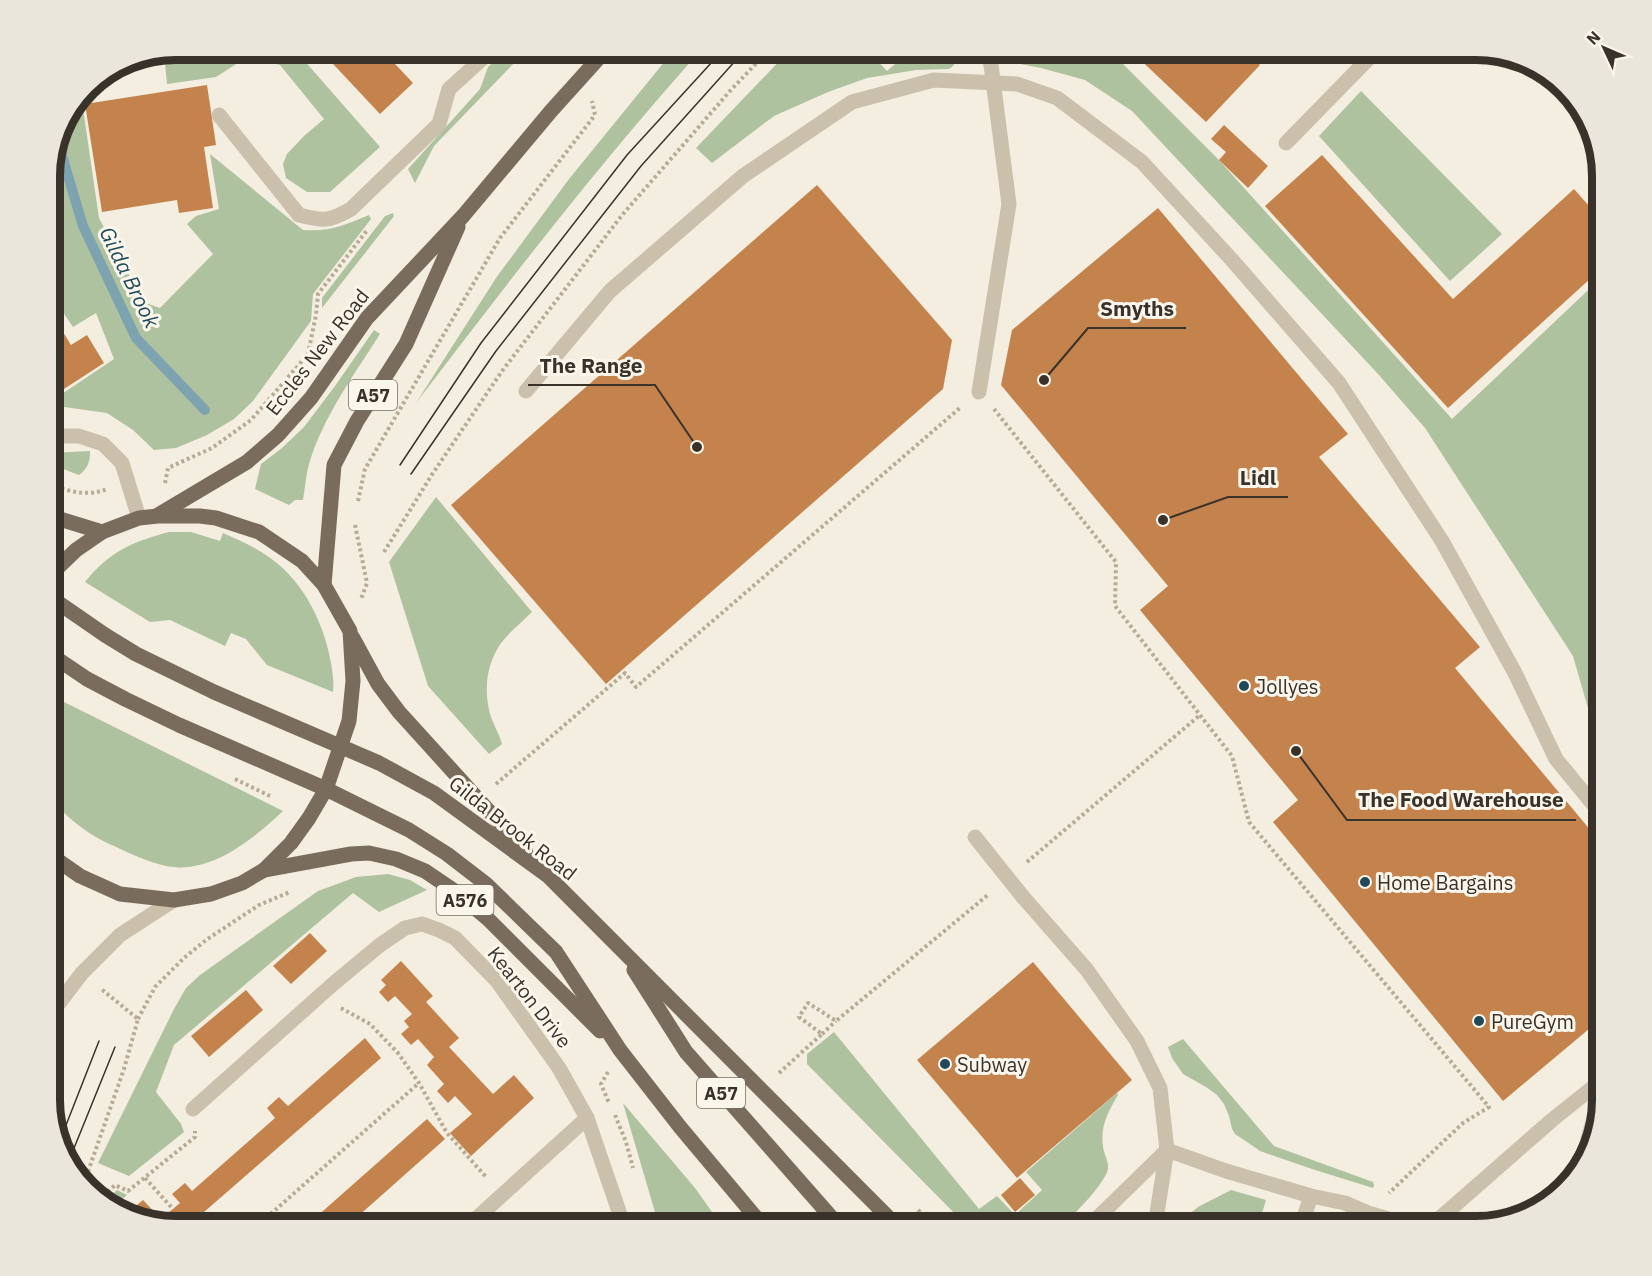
<svg xmlns="http://www.w3.org/2000/svg" width="1652" height="1276" font-family="'IBM Plex Sans',sans-serif">
<style>
.green{fill:#afc29f}
.lines{fill:none;stroke-linecap:round;stroke-linejoin:round}
.stream{stroke:#7ea3b0;stroke-width:10}
.building{fill:#c4824c}
.path{stroke:#b7ab95;stroke-width:4;stroke-dasharray:3 3;stroke-linecap:butt}
.minor{stroke:#cbc0ab;stroke-width:15}
.major{stroke:#7a6c5c;stroke-width:15}
.tram{stroke:#39322a;stroke-width:1.5}
.poi-dot{fill:#204a5a;stroke:#faf6ec;stroke-width:2}
.labels{text-anchor:middle;dominant-baseline:central;stroke-width:6;stroke-linejoin:round;paint-order:stroke}
.shield{fill:#faf6ec;stroke:#736d64;stroke-width:1.5}
.shield-label{font-size:18px;font-weight:bold;fill:#39322a}
.street-label{font-size:20px;fill:#39322a;stroke:#faf6ec}
.poi-label{font-size:20px;fill:#39322a;stroke:#faf6ec;text-anchor:start}
.water-label{font-size:21px;font-style:italic;fill:#204a5a;stroke:#faf6ec}
.rim{fill:none;stroke:#39322a;stroke-width:8}
.leader{fill:none;stroke:#39322a;stroke-width:2}
.callout-dot{fill:#39322a;stroke:#faf6ec;stroke-width:2}
.callout-label{font-size:21px;text-anchor:middle;font-weight:bold;fill:#39322a;stroke:#faf6ec;stroke-width:6;stroke-linejoin:round;paint-order:stroke}
</style>
<rect width="100%" height="100%" fill="#f3eedf"/>
<g class="green">
<polygon points="176,50 295,50 380,147 330,192 307,192 286,178 283,164 287,154 304,136 324,119 280,65 247,57 216,77 167,84 164,52"/>
<polygon points="507,50 521,50 522,52 518,59 434,146 415,183 408,169 480,89 488,67"/>
<path d="M674,50h27c-101,113 -193,232 -285,353l80,-125 73,-99z"/>
<polygon points="790,50 867,50 887,71 911,50 952,50 955,56 954,65 949,69 916,70 867,78 828,92 774,116 712,163 696,148"/>
<polygon points="996,50 1109,50 1219,160 1452,419 1602,277 1602,757 1573,656 1425,428 1379,375 1132,111 1085,80 1041,68 999,60"/>
<polygon points="1361,91 1502,234 1450,281 1319,136"/>
<path d="M81,95l18,123 44,84 17,6 53,-54 -26,-30 9,-8 23,-7 -9,-55 93,76c28,2 41,-5 66,-15l2,4 -58,75 -2,27 -58,80 -19,18 -27,16 -31,13 -22,2 -21,-20 -26,-17 -57,-8v-3l64,-43 -18,-46 -23,14 -23,-34v-126l13,-47z"/>
<polygon points="393,213 394,216 322,308 322,298 385,216"/>
<path d="M374,330l6,4c-26,41 -57,83 -71,130 -3,11 -4,24 -6,36h-8l-6,5 -34,-16 6,-25 21,-16 22,-21 31,-41z"/>
<path d="M90,451c0,11 -2,17 -11,24l-29,-11v-11z"/>
<path d="M436,497l96,115c-10,10 -26,23 -33,34 -13,21 -15,44 -9,68 3,10 9,19 12,30l-13,10 -61,-68 -39,-124z"/>
<path d="M169,532h22l29,9 3,-8c16,7 32,14 46,24 36,25 57,70 63,112 1,8 2,16 1,23l-66,-27 -21,-26 -15,-6 -6,13 -55,-26 -20,2 -65,-40c25,-31 47,-40 84,-50z"/>
<path d="M50,695l233,116c-30,28 -72,64 -117,55 -18,-4 -35,-12 -52,-20 -22,-9 -52,-30 -64,-51z"/>
<polygon points="388,874 410,880 427,890 379,912 353,893 174,1045 156,1092 181,1124 184,1132 129,1176 98,1163 174,1009 186,988 200,975 318,891 356,877"/>
<path d="M834,1032l145,177 18,-13 18,19 27,-25 -16,-18 91,-79 1,2c-10,17 -18,31 -15,52 1,7 6,15 5,22 -4,16 -35,47 -47,57h-94l-160,-162v-10z"/>
<polygon points="1183,1039 1274,1146 1373,1182 1374,1185 1373,1188 1312,1169 1260,1151 1250,1144 1235,1134 1232,1129 1229,1116 1224,1104 1217,1095 1206,1087 1183,1074 1172,1058 1168,1047"/>
<polygon points="623,1103 695,1188 722,1226 659,1226"/>
<polygon points="117,1190 127,1195 115,1206 104,1202"/>
<polygon points="1231,1190 1266,1200 1258,1226 1244,1226 1213,1216 1205,1223 1204,1226 1175,1226 1198,1207"/>
</g>
<g class="lines">
<polyline class="stream" points="57,139 83,226 136,338 205,410"/>
</g>
<g class="building">
<polygon points="320,50 382,50 413,83 380,114"/>
<polygon points="872,50 896,50 883,61"/>
<polygon points="1130,50 1243,50 1260,65 1206,122"/>
<polygon points="207,85 216,145 204,147 213,208 179,213 177,200 102,212 85,104"/>
<polygon points="1224,125 1268,166 1248,188 1219,160 1226,152 1211,139"/>
<polygon points="1322,155 1453,299 1574,189 1590,207 1596,202 1602,209 1602,268 1448,408 1265,206"/>
<polygon points="817,185 952,340 943,389 606,684 451,505"/>
<polygon points="1158,208 1348,434 1319,457 1480,647 1455,668 1602,844 1602,1018 1503,1101 1273,822 1298,800 1140,610 1168,586 1001,385 1012,330"/>
<polygon points="50,311 71,345 87,335 104,363 50,398"/>
<polygon points="310,933 327,951 291,984 273,966"/>
<polygon points="401,961 433,996 426,1002 459,1038 449,1047 493,1094 514,1075 534,1098 471,1156 450,1133 472,1114 455,1096 448,1103 437,1091 444,1084 427,1065 434,1057 418,1039 411,1045 401,1034 409,1027 404,1021 412,1014 395,996 388,1002 379,992 386,985 381,980"/>
<polygon points="1033,962 1132,1080 1017,1178 917,1060"/>
<polygon points="246,990 263,1010 209,1057 191,1036"/>
<polygon points="365,1038 381,1058 188,1226 175,1226 130,1211 143,1200 161,1219 180,1203 172,1194 185,1183 192,1191 275,1118 267,1108 279,1097 288,1106"/>
<polygon points="427,1119 445,1139 347,1226 306,1226"/>
<polygon points="1020,1178 1035,1195 1015,1212 1001,1195"/>
</g>
<g class="lines">
<g class="path">
<polyline points="994,409 1116,562 1115,606 1232,756 1249,822 1489,1107 1463,1123 1389,1193"/>
<polyline points="165,483 168,468 212,448 251,420 303,360 308,354 316,315 318,294 368,229"/>
<path d="M50,485c19,6 37,12 57,4"/>
<polyline points="358,501 365,469 500,238 595,115 592,101"/>
<polyline points="355,525 367,583 361,599"/>
<polyline points="384,552 433,473 502,371 623,214 730,91 769,50"/>
<polyline points="235,779 272,797"/>
<polyline points="496,784 625,673 636,687 961,407"/>
<polyline points="1027,862 1200,715"/>
<polyline points="341,1008 370,1024 398,1053 419,1083 447,1133 486,1177"/>
<polyline points="138,1019 155,987 184,958 206,940 259,905 290,892"/>
<polyline points="822,1034 836,1021"/>
<polyline points="608,1072 601,1084 609,1103"/>
<polyline points="779,1073 822,1034 799,1017 808,1003 836,1021 989,894"/>
<polyline points="615,1115 626,1142 633,1168"/>
<polyline points="145,1178 173,1209"/>
<polyline points="84,1183 124,1069 138,1019 100,988"/>
<polyline points="99,1200 115,1185 128,1191 195,1137 195,1131"/>
<polyline points="918,1210 934,1226"/>
<polyline points="257,1226 419,1083"/>
</g>
<g class="minor">
<path d="M219,115l80,100c24,6 30,7 52,-6l88,-85 10,-35 43,-39"/>
<polyline points="1286,143 1377,50"/>
<polyline points="526,391 610,291 743,176 852,102 934,80 1017,84 1057,98 1142,162 1232,260 1339,383 1442,541 1515,673 1556,759 1602,815"/>
<polyline points="979,392 1009,204 991,65 986,50"/>
<polyline points="50,436 79,436 103,444 122,463 139,518"/>
<polyline points="975,837 1023,897 1087,970 1137,1041 1160,1088 1167,1150 1156,1219 1149,1226"/>
<polyline points="50,1015 82,973 120,935 174,900"/>
<polyline points="193,1109 333,984 380,945 405,928 422,924 439,930 455,938 497,981 559,1068 587,1118 624,1226"/>
<polyline points="1586,1147 1602,1088"/>
<polyline points="1167,1150 1226,1171 1311,1196 1345,1203 1368,1213 1412,1226"/>
<polyline points="468,1226 587,1118"/>
<polyline points="1089,1226 1167,1150"/>
<polyline points="1301,1226 1311,1196"/>
<polyline points="1431,1226 1552,1120 1602,1080"/>
</g>
<g class="major">
<polyline points="158,515 247,462 278,435 311,398 367,318 463,216 551,111 606,50"/>
<polyline points="50,516 102,532"/>
<polyline points="324,585 334,465 357,421 406,344 458,227"/>
<polyline points="50,597 105,635 136,654 214,692 379,763 434,793 548,876 897,1226"/>
<polyline points="353,638 378,684 399,712 526,852"/>
<polyline points="50,654 87,679 125,699 179,725 326,789 409,830 447,854 486,884 556,952 620,1050 680,1127 763,1226"/>
<polyline points="50,853 60,862 80,876 120,894 174,900 211,894 242,883 264,870 291,843 309,818 326,789 349,721 353,681 350,631 324,585 302,561 259,532 216,518 200,516 158,516 139,518 102,532 76,550 50,575"/>
<polyline points="264,870 351,854 369,853 396,859 425,871 456,892 488,919 600,1031"/>
<polyline points="634,970 686,1052 839,1226"/>
</g>
<g class="tram">
<polyline points="400,465 481,343 627,155 723,50"/>
<polyline points="411,474 496,351 641,166 745,50"/>
<polyline points="59,1143 99,1041"/>
<polyline points="68,1163 115,1047"/>
</g>
</g>
<g class="poi-dot">
<circle cx="1244" cy="686" r="6"/>
<circle cx="1365" cy="882" r="6"/>
<circle cx="1479" cy="1021" r="6"/>
<circle cx="945" cy="1064" r="6"/>
</g>
<g class="labels">
<g class="shield">
<rect x="349" y="380" width="48" height="30" rx="4.5"/>
<rect x="436.5" y="885" width="57" height="30" rx="4.5"/>
<rect x="697" y="1078" width="48" height="30" rx="4.5"/>
</g>
<g class="shield-label">
<text x="373" y="395">A57</text>
<text x="465" y="900">A576</text>
<text x="721" y="1093">A57</text>
</g>
<g class="street-label">
<text transform="translate(317 352) rotate(-52)">Eccles New Road</text>
<text transform="translate(513 828) rotate(38)">Gilda Brook Road</text>
<text transform="translate(530 997) rotate(52)">Kearton Drive</text>
</g>
<g class="poi-label">
<text x="1256" y="686">Jollyes</text>
<text x="1377" y="882">Home Bargains</text>
<text x="1491" y="1021">PureGym</text>
<text x="957" y="1064">Subway</text>
</g>
<g class="water-label">
<text transform="translate(130 277) rotate(64)">Gilda Brook</text>
</g>
</g>
<path d="M0 0H1652V1276H0ZM176 60H1476A116 116 0 0 1 1592 176V1100A116 116 0 0 1 1476 1216H176A116 116 0 0 1 60 1100V176A116 116 0 0 1 176 60Z" fill="#ebe6dc" fill-rule="evenodd"/>
<path class="rim" d="M176 60H1476A116 116 0 0 1 1592 176V1100A116 116 0 0 1 1476 1216H176A116 116 0 0 1 60 1100V176A116 116 0 0 1 176 60Z"/>
<path class="leader" d="M1044 380L1088 328H1186M697 447L655 385H528M1163 520L1228 497H1288M1296 751L1347 820H1576"/>
<g class="callout-dot">
<circle cx="1044" cy="380" r="6"/>
<circle cx="697" cy="447" r="6"/>
<circle cx="1163" cy="520" r="6"/>
<circle cx="1296" cy="751" r="6"/>
</g>
<g class="callout-label">
<text x="1137" y="316">Smyths</text>
<text x="591" y="373">The Range</text>
<text x="1258" y="485">Lidl</text>
<text x="1461" y="807">The Food Warehouse</text>
</g>
<g transform="translate(1604 48) rotate(314)" stroke="#faf6ec" stroke-width="4.5" paint-order="stroke">
<path d="M0-4.5L10 22L0 15L-10 22Z" fill="#39322a"/>
<text y="-9" font-size="16" font-weight="bold" text-anchor="middle" fill="#39322a">N</text>
</g>
</svg>
